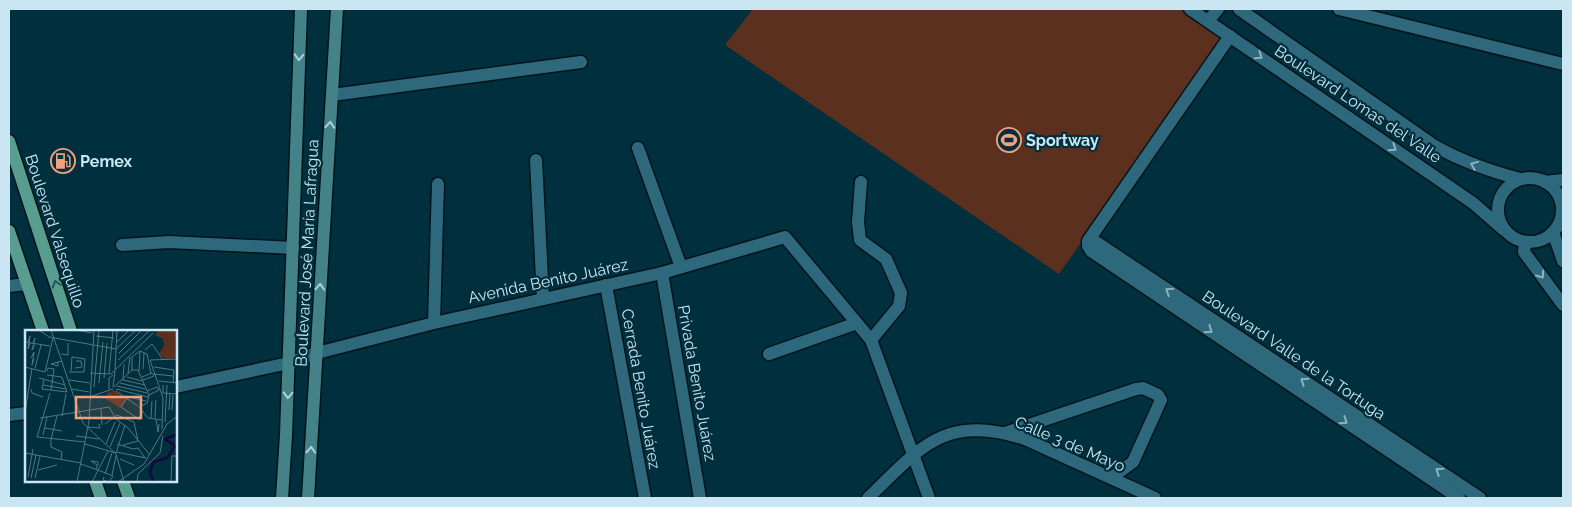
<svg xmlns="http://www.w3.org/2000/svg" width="1572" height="507" font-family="Raleway,sans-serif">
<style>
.green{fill:#5c301e}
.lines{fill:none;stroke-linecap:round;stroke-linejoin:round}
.street-casing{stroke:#03141b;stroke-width:15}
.secondary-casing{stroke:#03141b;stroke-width:15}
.primary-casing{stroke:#03141b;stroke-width:15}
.street{stroke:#2d687c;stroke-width:12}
.secondary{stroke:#438286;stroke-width:12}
.primary{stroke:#589d90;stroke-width:12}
.oneway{stroke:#8bb4c3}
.oneway2{stroke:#aed2dc}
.oneway3{stroke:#1f565a}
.labels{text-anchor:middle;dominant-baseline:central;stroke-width:4.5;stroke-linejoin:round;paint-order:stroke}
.street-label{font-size:16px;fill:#c9e6f2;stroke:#002f3d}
.poi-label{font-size:16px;font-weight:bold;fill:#c9e6f2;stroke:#002f3d;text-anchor:start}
.inset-river{fill:none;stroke:#150842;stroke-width:2.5}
.inset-road{fill:none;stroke:#507885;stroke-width:1}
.view{fill:#f2a07e;fill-opacity:0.15;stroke:#f2a07e;stroke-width:2.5}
.inset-edge{fill:none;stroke:#c9e6f2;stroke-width:2.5}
</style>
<rect width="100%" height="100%" fill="#002f3d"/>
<polygon class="green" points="753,9 1182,9 1225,39 1059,274 725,45"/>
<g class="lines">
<defs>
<g id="street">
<polyline points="1190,9 1473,203 1504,230"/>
<path d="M1239,9l194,136c28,16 56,26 87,34"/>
<polyline points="1339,9 1563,64"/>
<polyline points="1208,21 1218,9"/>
<polyline points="1230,36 1088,241 1088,246 1091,251 1459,498"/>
<polyline points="332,95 581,62"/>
<polyline points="638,148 681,267"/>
<polyline points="536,160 543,299"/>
<circle cx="1530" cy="210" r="32"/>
<polyline points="861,182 858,222 860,240 886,259 901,293 899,306 871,340"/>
<polyline points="1545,182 1563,180"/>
<polyline points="1553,232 1563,261"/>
<polyline points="1090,238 1480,498"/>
<polyline points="1525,242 1524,252 1563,305"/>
<polyline points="122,245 169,242 293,248"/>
<polyline points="662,273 700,498"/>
<polyline points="606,285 645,498"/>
<polyline points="9,286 27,284"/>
<polyline points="434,323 438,184"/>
<polyline points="769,354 857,323"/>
<polyline points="176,387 289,363 317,353 434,323 662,273 785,237 871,340 929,498"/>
<polyline points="9,415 26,413"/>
<polyline points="1005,433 1136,389 1143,388 1158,395 1161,400 1133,462 1111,478"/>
<path d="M868,498c54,-52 76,-84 157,-59l130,59"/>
</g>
<g id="secondary">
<polyline points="282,498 286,435 301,9"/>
<polyline points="308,498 337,9"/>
</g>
<g id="primary">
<polyline points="9,141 71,331"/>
<polyline points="9,231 43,331"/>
<polyline points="95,481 101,498"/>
<polyline points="123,481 129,498"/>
</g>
</defs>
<use href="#street" class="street-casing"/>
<use href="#secondary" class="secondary-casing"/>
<use href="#primary" class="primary-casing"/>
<use href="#street" class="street"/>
<use href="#secondary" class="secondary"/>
<use href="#primary" class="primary"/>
</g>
<defs><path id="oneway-chevron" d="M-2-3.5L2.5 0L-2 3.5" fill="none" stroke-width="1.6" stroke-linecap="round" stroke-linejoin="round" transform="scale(1.25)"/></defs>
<g class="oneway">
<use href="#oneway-chevron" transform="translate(1259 56) rotate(34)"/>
<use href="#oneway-chevron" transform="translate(1393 148) rotate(34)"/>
<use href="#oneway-chevron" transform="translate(1474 165) rotate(-158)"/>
<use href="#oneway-chevron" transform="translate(1541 275) rotate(54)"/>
<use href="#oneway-chevron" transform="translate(1169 291) rotate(-146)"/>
<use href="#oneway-chevron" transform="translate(1209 330) rotate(34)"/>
<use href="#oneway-chevron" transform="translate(1304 381) rotate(-146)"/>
<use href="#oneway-chevron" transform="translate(1344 421) rotate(34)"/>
<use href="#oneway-chevron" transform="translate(1439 471) rotate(-146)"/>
</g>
<g class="oneway2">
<use href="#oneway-chevron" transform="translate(299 57) rotate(92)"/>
<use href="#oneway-chevron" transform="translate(330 125) rotate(-86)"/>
<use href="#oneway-chevron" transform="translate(320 287) rotate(-87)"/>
<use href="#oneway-chevron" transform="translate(288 395) rotate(92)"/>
<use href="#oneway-chevron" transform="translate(311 450) rotate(-87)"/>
</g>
<use class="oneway3" href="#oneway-chevron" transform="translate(56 284) rotate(-108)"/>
<defs>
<symbol id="stadium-ring" viewBox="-11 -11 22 22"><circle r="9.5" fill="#002f3d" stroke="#f2a07e" stroke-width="1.5"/><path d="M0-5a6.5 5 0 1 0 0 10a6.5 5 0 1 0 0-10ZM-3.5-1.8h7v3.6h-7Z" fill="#f2a07e"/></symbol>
<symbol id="fuel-ring" viewBox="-11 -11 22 22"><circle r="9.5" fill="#002f3d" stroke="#f2a07e" stroke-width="1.5"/><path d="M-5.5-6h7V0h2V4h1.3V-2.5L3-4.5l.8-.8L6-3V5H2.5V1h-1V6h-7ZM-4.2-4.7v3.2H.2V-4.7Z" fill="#f2a07e"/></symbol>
</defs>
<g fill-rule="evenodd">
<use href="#stadium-ring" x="995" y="126" width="28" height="28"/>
<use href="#fuel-ring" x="49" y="147" width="28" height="28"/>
</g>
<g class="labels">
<g class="street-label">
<text transform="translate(1358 104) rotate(34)">Boulevard Lomas del Valle</text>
<text transform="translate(55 231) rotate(72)">Boulevard Valsequillo</text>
<text transform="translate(307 253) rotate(-87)">Boulevard José María Lafragua</text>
<text transform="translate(548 281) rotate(-12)">Avenida Benito Juárez</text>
<text transform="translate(1294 355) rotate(34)">Boulevard Valle de la Tortuga</text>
<text transform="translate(697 383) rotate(80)">Privada Benito Juárez</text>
<text transform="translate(641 389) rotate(80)">Cerrada Benito Juárez</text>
<text transform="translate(1070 444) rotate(23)">Calle 3 de Mayo</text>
</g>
<g class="poi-label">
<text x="1026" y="140">Sportway</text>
<text x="80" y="161">Pemex</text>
</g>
</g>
<g transform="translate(25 330)">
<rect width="152" height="152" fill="#002f3d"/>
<path d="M134,0h18l-1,28 -11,1 -6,-6 5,-7 -1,-7 -8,-4zM89,60l13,9 -7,9 -14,-9 1,-6z" fill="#5c301e"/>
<path class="inset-river" d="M129,152l-4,-9 3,-11 14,-4 8,-12 -10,-7 13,-5"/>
<path class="inset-road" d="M14,0l10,7 67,12 20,-19M26,0l32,93 33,31 8,28M51,0l16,3M71,6l18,2M0,12l25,4M3,12l2,-6 -2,13 2,-6M91,13l13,-13M8,14l2,-6 -3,12 3,-5M120,20l7,-6 11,16M94,23l23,-23M36,24l7,1v-12M6,28l3,-6 -2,13 2,-6M93,30l32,-30M33,32v4l-7,-2 11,-3M99,34l-1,16 22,5M0,37l20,5 8,-34M129,37l20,3 -1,13M10,38l6,-23M50,38l7,-1 -1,-6h-5M118,39l1,-16M90,40l2,-40M107,40v-13l8,-6 7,3 4,20M22,41l1,-3 6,1 -3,21M114,41l1,-20M44,42h15l1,-13 -13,-2 -1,14M65,43l21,1 42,-41M84,43l4,-43M103,43l2,-16M129,44l19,2M102,47l15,4M117,47l10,-4 2,3 -11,4M14,48l26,7M79,48l3,-35M19,50l-2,9 25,3 -5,-15 -15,-2M44,50l21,3M134,51l19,2M74,53l4,-41M95,53l25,6M18,55l23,4M138,55v8l15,1M92,56l30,7M69,57l5,-57M88,57l2,-16M89,57l18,-17h6l11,25 -2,8 -6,3M6,59l1,4 11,4M47,59l17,3M91,59l32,8M84,60v-12l4,-3M91,61l22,15M122,61l10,-4 2,3 -10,5M25,63l-13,44 48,5M100,66l21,5M64,67l24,-8M102,68l-6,9 19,13M114,77l9,11 14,2M76,79l1,16M144,80l1,-16M147,80l1,-15M0,83l7,-45M37,86l4,-22M15,88l69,-11 7,12 12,9 22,27M126,88l1,-17M130,88l1,-18M131,89l2,13 1,-8M140,92l2,-37M80,94l12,-9 17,7 4,19M63,97l12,1 -1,-4M20,98l17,3M137,99l1,-31 -13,-38 28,-1M18,105l4,-18M51,106l23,3M26,109v8l11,5 -1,8M26,109l6,-23M60,114l31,9 9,-28M81,114l9,-22M92,114l16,5M98,115l15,-4M85,117l10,-24M108,119l5,-1 7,10M91,122l30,6M0,123l56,10M95,129l14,6M56,134l17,6M71,139l2,-5v-2l-7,-1 6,4M13,140l19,-5M73,140l15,6 -4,6 -6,-2 1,-3M80,144l7,-21M87,145l4,-19M3,147l5,-28M6,148l5,-23M10,148l5,-22M52,152l12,-61 5,-91M67,152l16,-31M93,152l26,-18 23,-40 11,-8M112,152l1,-8 22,-21 3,-17M146,152l1,-26h6"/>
<path class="view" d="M51,67h65v21h-65z"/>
<rect width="152" height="152" class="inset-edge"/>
</g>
<rect width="1572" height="507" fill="none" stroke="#c9e6f2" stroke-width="20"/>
</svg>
